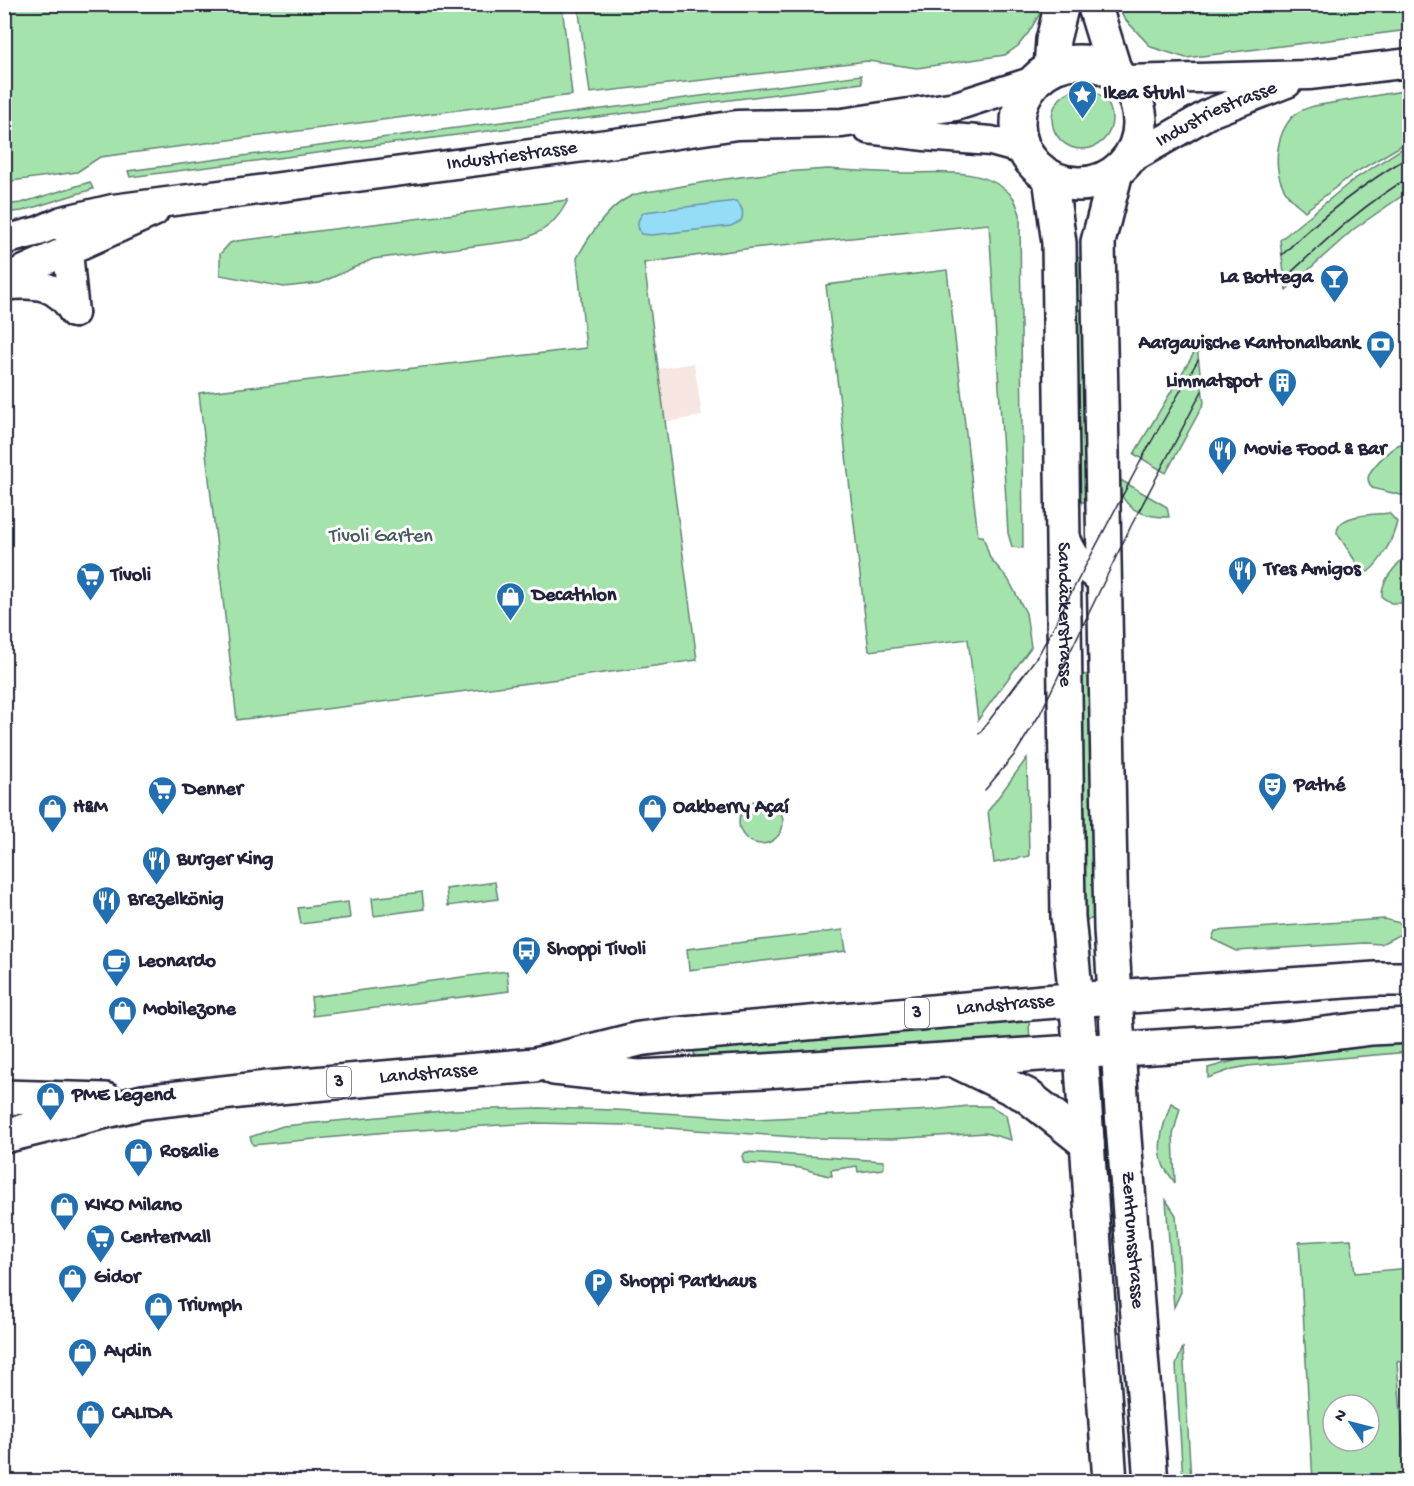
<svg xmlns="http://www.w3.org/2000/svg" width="1414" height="1486" font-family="'Gochi Hand',sans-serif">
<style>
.built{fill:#f6e5e1}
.green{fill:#a4e3ac;stroke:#638274;stroke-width:1.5;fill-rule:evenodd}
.water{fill:#95ddf6;stroke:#6792ab;stroke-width:1.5}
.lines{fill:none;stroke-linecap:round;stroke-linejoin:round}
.street-casing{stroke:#22223b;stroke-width:33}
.secondary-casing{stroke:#22223b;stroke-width:38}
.primary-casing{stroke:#22223b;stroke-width:38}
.street{stroke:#fff;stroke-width:28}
.secondary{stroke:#fff;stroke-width:33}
.primary{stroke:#fff;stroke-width:33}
.tram{stroke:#22223b;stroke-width:1.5}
.labels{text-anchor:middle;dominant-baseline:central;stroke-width:6;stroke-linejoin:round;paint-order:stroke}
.shield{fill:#fff;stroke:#646476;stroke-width:1.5}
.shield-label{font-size:18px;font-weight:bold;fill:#22223b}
.poi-label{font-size:20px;font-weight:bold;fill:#22223b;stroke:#fff;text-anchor:start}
.street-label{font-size:20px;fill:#22223b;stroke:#fff}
.park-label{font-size:20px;fill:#495c5d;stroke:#fff}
</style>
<rect width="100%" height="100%" fill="#fff"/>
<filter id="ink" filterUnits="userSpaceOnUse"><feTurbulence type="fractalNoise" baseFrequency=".0167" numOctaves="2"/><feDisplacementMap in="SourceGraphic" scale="12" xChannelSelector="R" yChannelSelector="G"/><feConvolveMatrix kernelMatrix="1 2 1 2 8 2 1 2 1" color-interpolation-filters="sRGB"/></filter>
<g filter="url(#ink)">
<polygon class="built" points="694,363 702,416 665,422 658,369"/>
<g class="green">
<polygon points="4,5 562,5 572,95 100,157 77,172 5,182"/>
<polygon points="578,5 578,4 1041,5 1039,15 1029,32 1018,46 1005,55 917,68 868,61 590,93"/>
<polygon points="1119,5 1409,5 1409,30 1186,58 1151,47 1123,17"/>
<polygon points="861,75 862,83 130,177 128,171"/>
<circle cx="1082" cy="119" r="30"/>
<path d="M1409,90v51l-56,33 -48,37c-5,-5 -13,-10 -17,-16 -16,-22 -14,-58 5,-79 6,-6 14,-8 21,-10z"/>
<polygon points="1409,144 1409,191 1354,229 1286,290 1280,240 1353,180"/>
<path d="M828,169c25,2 50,3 75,4 36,0 83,-7 110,24 3,5 5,12 7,17l3,334 -11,-1 -4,-14 -19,-309 -237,24 -108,15 53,397c-153,22 -307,41 -460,60l-38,-327 387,-45 -9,-90c12,-22 30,-51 54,-62 10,-5 25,-5 36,-7 53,-11 107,-17 161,-20z"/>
<polygon points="90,182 93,189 22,211 5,213 5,205 21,203"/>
<path d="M568,200c-12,23 -23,31 -47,40l-148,19 -53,24 -36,4 -64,-12v-21l10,-11 6,-2z"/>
<polygon points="1085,257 1090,502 1078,502 1074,258"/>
<polygon points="947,270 978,536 983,536 990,558 1008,579 1026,613 1031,647 978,720 968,639 869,651 826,285"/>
<polygon points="1197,348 1204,403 1166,473 1134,454"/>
<path d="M1400,444l9,2v51l-37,-9c-2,-4 -4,-5 -4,-10 1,-9 23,-30 32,-34z"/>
<path d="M1112,475l55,32 2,10c-34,0 -46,-11 -57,-42z"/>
<path d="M1389,513l8,9c-4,17 -15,39 -29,50l-7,-2 -24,-37c0,-20 38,-18 52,-20z"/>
<path d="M1409,551v52h-18l-9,-6c-2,-18 17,-33 27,-46z"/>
<polygon points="1093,674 1099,918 1086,920 1081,675"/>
<polygon points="1027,758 1029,856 994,863 988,811"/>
<circle cx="761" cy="822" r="22"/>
<polygon points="495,882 498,899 448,906 446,889"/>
<polygon points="422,892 424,909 374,916 372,898"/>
<polygon points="348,902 350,918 301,924 298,908"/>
<polygon points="1384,919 1408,925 1409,930 1381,944 1364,943 1237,951 1212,939 1215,931"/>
<polygon points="843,930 846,951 689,970 687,949"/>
<polygon points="507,971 509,991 313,1016 311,997"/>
<polygon points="1005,1021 1029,1022 1030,1044 695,1064 694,1050"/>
<path d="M1409,1042v10l-161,14 -15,3 -25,9v-10c64,-20 134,-20 201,-26z"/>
<path d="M1171,1103l9,5 -7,27 2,48c-3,-5 -8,-11 -11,-16 -9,-20 0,-44 7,-64z"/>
<polygon points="968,1106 990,1106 1006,1115 1011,1140 986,1133 891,1139 810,1138 624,1125 534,1123 388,1132 253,1145 250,1137 283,1126 453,1110 539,1108 616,1110 757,1119 932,1110"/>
<path d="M746,1152l138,9 -1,8 -25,3 -1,-6 -26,4 1,6c-10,0 -21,-6 -32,-8 -18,-3 -38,-4 -56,-5l-2,-7z"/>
<polygon points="1166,1200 1176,1215 1181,1292 1174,1307"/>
<path d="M1351,1239l4,34 54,-5v92l-12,2 9,119h-93l-14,-239zM1333,1405h36v36h-36z"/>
<polygon points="1183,1347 1191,1481 1183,1481 1176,1365"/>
</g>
<path class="water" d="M736,201c7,7 8,11 5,20l-10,5 -79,9 -11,-1c-5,-10 -4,-14 3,-22z"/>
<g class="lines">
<defs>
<g id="street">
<polyline points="1125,80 1309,75 1410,63"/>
<polyline points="868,129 925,136 991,141 1024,150"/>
<path id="s1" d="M1129,160l81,-47 77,-30"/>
<polyline points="71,234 68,251 74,313"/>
<path id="s2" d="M4,240l35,-9 23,-10 51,-12 517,-68 107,-16 105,-2 114,-17 78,-25"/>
<polyline points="4,279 154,212"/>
<path d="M4,286c32,-4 54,-2 70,27"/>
<path d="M1063,531c8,23 18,38 41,49"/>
</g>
<g id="secondary">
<polyline points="1094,4 1115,72"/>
<circle cx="1079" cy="123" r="61"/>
<polyline points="1051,68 1053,40 1062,4"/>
<path id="s3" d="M1116,172l-18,70 13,687 11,183 29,370"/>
<path id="s4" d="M1050,177l9,66 9,674 13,135 29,430"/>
</g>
<g id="primary">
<polyline points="958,1062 1026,1095 1087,1143"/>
<polyline points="554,1068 638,1077 764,1071 1284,1039 1372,1028 1410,1026"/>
<polyline points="4,1097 106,1100"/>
<path id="s5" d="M4,1136l139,-34 124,-14 268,-23 104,-26 24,-3 380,-34 332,-23h35"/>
</g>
</defs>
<use href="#street" class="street-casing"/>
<use href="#secondary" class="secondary-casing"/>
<use href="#primary" class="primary-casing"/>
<use href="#street" class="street"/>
<use href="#secondary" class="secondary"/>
<use href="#primary" class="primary"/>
<g class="tram">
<path d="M1282,255c39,-39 81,-71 128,-99"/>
<path d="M1285,278c40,-37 77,-73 125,-101"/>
<polyline points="979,734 1039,654 1146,451 1198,360"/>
<polyline points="985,790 1015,754 1040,714 1131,526 1202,391"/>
</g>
</g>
</g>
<defs>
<symbol id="sight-pin" viewBox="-11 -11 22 30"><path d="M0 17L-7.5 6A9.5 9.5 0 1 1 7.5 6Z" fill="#1f6fb2" stroke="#fff"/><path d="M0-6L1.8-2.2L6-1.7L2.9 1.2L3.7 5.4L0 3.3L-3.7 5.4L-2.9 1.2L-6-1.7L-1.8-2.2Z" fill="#fff"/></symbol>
<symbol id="bar-pin" viewBox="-11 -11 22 30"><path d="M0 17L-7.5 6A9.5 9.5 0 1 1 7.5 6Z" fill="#1f6fb2" stroke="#fff"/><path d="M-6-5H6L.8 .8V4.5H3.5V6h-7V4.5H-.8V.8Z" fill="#fff"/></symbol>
<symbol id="bank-pin" viewBox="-11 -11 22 30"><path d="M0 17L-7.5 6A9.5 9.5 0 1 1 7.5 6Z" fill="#1f6fb2" stroke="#fff"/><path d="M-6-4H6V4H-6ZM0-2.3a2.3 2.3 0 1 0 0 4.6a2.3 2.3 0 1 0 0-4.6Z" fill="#fff"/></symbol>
<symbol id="building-pin" viewBox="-11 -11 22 30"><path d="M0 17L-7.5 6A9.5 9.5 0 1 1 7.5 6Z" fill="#1f6fb2" stroke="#fff"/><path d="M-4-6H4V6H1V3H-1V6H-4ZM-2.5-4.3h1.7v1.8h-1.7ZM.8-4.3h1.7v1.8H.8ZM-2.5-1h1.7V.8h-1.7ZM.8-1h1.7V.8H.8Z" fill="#fff"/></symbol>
<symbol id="restaurant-pin" viewBox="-11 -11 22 30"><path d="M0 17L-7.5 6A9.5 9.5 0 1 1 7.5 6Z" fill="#1f6fb2" stroke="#fff"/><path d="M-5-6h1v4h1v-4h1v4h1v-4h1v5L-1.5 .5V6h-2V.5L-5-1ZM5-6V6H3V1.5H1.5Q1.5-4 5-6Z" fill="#fff"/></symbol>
<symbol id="supermarket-pin" viewBox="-11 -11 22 30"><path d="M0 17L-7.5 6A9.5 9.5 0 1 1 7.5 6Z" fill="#1f6fb2" stroke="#fff"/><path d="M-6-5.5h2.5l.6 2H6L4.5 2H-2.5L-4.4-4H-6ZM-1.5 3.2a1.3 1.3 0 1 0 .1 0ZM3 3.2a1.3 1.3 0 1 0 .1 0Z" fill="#fff"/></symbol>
<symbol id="shop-pin" viewBox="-11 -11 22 30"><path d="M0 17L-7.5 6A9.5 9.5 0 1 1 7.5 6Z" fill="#1f6fb2" stroke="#fff"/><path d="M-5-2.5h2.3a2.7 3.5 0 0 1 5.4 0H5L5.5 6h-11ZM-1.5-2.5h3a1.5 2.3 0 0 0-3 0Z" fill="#fff"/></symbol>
<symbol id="theatre-pin" viewBox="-11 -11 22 30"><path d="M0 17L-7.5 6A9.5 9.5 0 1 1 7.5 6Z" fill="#1f6fb2" stroke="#fff"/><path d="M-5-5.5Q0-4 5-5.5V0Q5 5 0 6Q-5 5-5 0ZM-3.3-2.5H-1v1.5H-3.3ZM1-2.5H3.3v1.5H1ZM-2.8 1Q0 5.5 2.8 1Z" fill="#fff"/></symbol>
<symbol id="bus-pin" viewBox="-11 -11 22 30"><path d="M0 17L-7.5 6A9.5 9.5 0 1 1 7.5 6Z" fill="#1f6fb2" stroke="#fff"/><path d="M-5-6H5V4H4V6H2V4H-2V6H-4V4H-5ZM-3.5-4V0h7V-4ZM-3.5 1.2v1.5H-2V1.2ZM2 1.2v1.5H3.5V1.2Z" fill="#fff"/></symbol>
<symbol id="cafe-pin" viewBox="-11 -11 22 30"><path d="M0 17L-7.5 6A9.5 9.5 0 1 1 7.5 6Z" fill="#1f6fb2" stroke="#fff"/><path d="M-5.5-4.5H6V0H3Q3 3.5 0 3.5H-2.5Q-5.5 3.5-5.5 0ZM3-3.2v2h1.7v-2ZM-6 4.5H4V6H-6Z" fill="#fff"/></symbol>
<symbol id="parking-pin" viewBox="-11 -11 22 30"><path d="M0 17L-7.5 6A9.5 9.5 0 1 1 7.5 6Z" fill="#1f6fb2" stroke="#fff"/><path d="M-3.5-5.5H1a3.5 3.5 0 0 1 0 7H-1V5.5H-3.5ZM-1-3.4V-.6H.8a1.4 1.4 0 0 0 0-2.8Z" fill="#fff"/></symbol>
</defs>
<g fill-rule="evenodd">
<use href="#sight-pin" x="1066" y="78" width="33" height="45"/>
<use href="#bar-pin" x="1318" y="262" width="33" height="45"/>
<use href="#bank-pin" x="1364" y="328" width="33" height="45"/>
<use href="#building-pin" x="1266" y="366" width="33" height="45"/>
<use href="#restaurant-pin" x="1206" y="434" width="33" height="45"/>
<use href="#restaurant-pin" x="1226" y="554" width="33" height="45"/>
<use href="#supermarket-pin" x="74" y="560" width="33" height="45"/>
<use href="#shop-pin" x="494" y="580" width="33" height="45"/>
<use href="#theatre-pin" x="1256" y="770" width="33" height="45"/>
<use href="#supermarket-pin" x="146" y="774" width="33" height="45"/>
<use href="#shop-pin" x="36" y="792" width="33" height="45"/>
<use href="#shop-pin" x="636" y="792" width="33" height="45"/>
<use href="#restaurant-pin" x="140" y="844" width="33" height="45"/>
<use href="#restaurant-pin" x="90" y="884" width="33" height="45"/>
<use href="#bus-pin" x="510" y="934" width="33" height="45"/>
<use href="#cafe-pin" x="100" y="946" width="33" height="45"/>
<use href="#shop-pin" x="106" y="994" width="33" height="45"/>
<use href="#shop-pin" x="34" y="1080" width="33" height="45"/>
<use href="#shop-pin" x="122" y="1136" width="33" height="45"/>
<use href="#shop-pin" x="48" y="1190" width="33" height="45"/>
<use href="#supermarket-pin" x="84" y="1222" width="33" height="45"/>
<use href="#shop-pin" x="56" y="1262" width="33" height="45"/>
<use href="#parking-pin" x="582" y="1266" width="33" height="45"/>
<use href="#shop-pin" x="142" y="1290" width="33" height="45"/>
<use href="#shop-pin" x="66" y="1336" width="33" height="45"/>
<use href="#shop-pin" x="74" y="1398" width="33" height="45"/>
</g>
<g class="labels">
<g class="shield">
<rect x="905" y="998" width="24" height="30" rx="4.5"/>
<rect x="327" y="1067" width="24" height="30" rx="4.5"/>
</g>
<g class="shield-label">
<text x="917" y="1013">3</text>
<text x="339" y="1082">3</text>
</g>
<g class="poi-label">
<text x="1103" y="94">Ikea Stuhl</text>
<text x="1313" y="278" text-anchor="end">La Bottega</text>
<text x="1360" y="344" text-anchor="end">Aargauische Kantonalbank</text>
<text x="1261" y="382" text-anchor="end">Limmatspot</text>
<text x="1244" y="450">Movie Food &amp; Bar</text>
<text x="1264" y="570">Tres Amigos</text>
<text x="111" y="576">Tivoli</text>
<text x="532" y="596">Decathlon</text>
<text x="1294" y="786">Pathé</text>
<text x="183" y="790">Denner</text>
<text x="73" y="808">H&amp;M</text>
<text x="673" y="808">Oakberry Açaí</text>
<text x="177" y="860">Burger King</text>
<text x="128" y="900">Brezelkönig</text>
<text x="547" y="950">Shoppi Tivoli</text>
<text x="138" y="962">Leonardo</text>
<text x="143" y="1010">Mobilezone</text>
<text x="72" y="1096">PME Legend</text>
<text x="160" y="1152">Rosalie</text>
<text x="85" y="1206">KIKO Milano</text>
<text x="121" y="1238">CenterMall</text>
<text x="94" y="1278">Gidor</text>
<text x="620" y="1282">Shoppi Parkhaus</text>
<text x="179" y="1306">Triumph</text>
<text x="104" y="1352">Aydin</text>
<text x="112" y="1414">CALIDA</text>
</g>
<g class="street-label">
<text stroke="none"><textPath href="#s1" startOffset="99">Industriestrasse</textPath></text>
<text stroke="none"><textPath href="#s2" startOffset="516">Industriestrasse</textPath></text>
<text stroke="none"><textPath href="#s4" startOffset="438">Sandäckerstrasse</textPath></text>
<text stroke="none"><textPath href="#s5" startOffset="1012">Landstrasse</textPath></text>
<text stroke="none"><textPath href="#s5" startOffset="430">Landstrasse</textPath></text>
<text stroke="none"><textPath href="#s3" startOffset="1071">Zentrumsstrasse</textPath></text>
</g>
<g class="park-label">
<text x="381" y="537">Tivoli Garten</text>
</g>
</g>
<rect width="1414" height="1486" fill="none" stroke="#fff" stroke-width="24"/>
<rect x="12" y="12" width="1390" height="1462" fill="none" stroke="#22223b" stroke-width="2" filter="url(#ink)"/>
<g transform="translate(1351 1423) rotate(305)"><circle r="28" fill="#ffffff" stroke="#a7a7b1" stroke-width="1.5"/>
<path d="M0-4.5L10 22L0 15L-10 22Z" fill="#1f6fb2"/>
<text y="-9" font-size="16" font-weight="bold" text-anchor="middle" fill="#22223b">N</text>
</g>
</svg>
